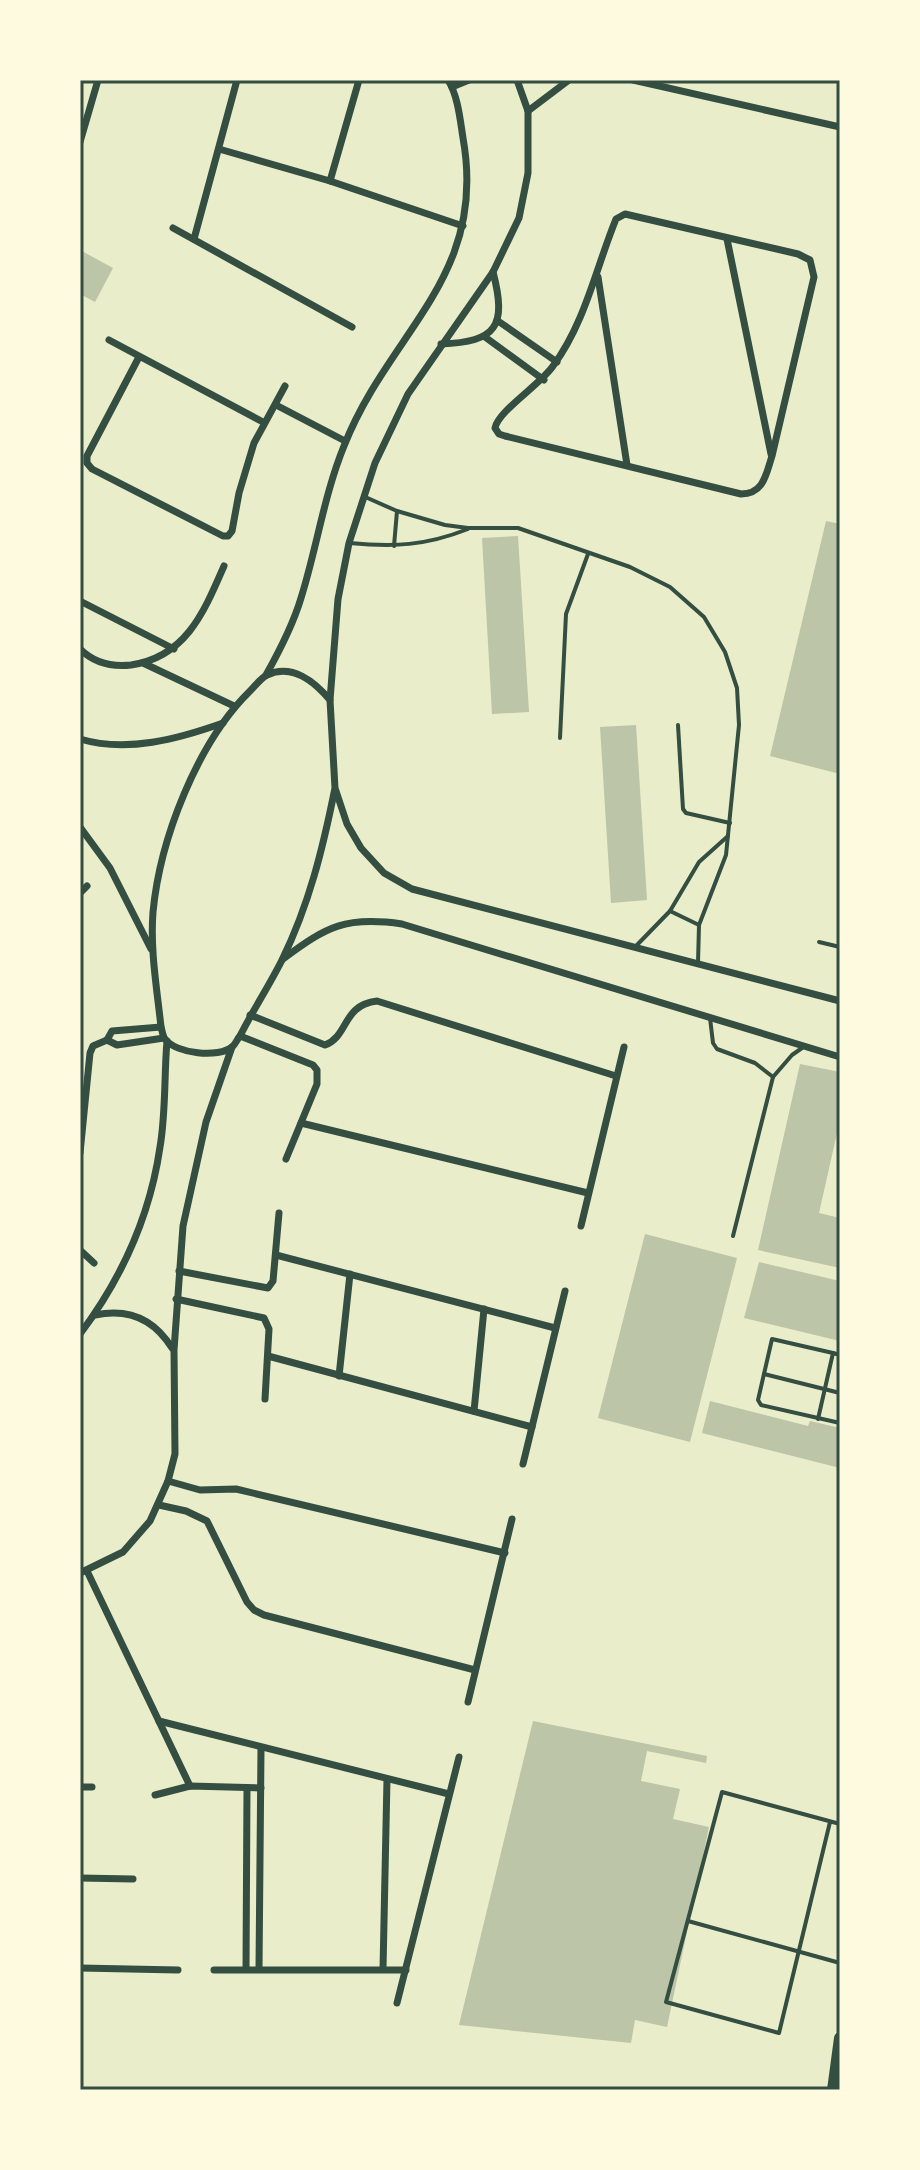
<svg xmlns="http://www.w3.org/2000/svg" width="920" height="2170" font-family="'PT Sans Narrow',sans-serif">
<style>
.building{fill:#bcc5a7}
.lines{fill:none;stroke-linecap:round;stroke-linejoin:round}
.service{stroke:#344e41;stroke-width:4}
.minor{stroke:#344e41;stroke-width:7}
.trunk{stroke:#344e41;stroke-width:12}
.neatline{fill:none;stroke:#344e41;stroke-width:3}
</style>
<rect width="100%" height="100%" fill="#e9edc9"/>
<g class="building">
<polygon points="80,250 113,268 95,302 80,294"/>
<polygon points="826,521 840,524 840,774 770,756"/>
<polygon points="518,536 529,712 492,714 482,538"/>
<polygon points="636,725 647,900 611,903 600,727"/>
<polygon points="800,1064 840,1072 840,1120 819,1213 840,1218 840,1268 758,1250"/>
<polygon points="645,1234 737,1258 690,1442 598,1418"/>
<polygon points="759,1262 840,1281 840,1341 744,1318"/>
<polygon points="710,1401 808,1426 810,1421 840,1428 840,1468 702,1433"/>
<polygon points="533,1721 707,1756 706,1763 647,1751 641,1781 680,1789 673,1819 709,1827 667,2027 635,2020 631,2043 459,2025"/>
</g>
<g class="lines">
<g class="service">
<polyline points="363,496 397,511 445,525 468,528 518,528 630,567 670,587 704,617 725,652 737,688 739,725 726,855 699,925 698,963"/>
<path d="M349,543c45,4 76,3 119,-14"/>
<polyline points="394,546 397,511"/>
<polyline points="678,725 683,809 686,813 730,823"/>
<polyline points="560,738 566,614 588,554"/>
<polyline points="670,911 699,925"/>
<polyline points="819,942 840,947"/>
<polyline points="636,946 670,911 699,862 728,836"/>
<polyline points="710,1018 713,1043 717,1049 755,1063 773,1077"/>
<polyline points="733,1236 773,1077 792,1055 802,1048"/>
<polyline points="833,1353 772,1339 758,1400 761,1405 840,1423"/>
<polyline points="764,1374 840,1393"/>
<polyline points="818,1419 833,1353 840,1355"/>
<polyline points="830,1822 779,2033 666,2002 722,1792 840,1824"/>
<polyline points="688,1921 840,1963"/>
</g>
<g class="minor">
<polyline points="633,80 840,127"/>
<polyline points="452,87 469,80"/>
<polyline points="528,111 569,80"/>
<polyline points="80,142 98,80"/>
<polyline points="219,149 330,181 463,226"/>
<polyline points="330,181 359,80"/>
<path d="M625,214l173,40 12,6 4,17 -42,179c-6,18 -8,38 -31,38l-236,-58 -6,-2 -4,-6c3,-17 46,-44 58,-62 32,-43 43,-98 63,-147z"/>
<polyline points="173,228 352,327"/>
<polyline points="194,239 237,80"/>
<polyline points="727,239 771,454"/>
<polyline points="598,277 627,465"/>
<polyline points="498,321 557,362"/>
<polyline points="485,337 544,380"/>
<polyline points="109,340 263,422"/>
<path d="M441,344c56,-2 66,-18 52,-72"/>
<polyline points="139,357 87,456 87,463 92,469 223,536 228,536 232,531 239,493 254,443 285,386"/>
<polyline points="276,405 345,441"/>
<polyline points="80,601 174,649"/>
<path d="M80,649c14,14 32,18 51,16 55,-8 73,-53 93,-99"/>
<polyline points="143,663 234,706"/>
<path d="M266,675c14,-25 27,-50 35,-77 16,-51 23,-103 43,-152 45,-115 144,-168 119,-308 -3,-19 -5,-42 -15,-58"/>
<polyline points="330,700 338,599 349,543 375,463 408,394 493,272 519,218 528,173 528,111 517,80"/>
<path d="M80,739c47,14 98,0 143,-16"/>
<path d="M335,788c-12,60 -26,117 -53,172 -13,26 -29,50 -42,76 -3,3 -4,8 -8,11 -13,11 -56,7 -67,-8 -2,-2 -3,-9 -4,-12 -4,-38 -11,-77 -8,-115 7,-73 44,-169 97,-221 5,-5 11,-13 17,-16 25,-12 48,7 63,25l5,88 12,36 14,24 23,25 28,16 428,112"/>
<polyline points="80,827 110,868 151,949"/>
<polyline points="80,893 87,886"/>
<path d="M283,959c44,-33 63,-43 119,-35l438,133"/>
<path d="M250,1015l75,30c24,-9 17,-40 52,-44l239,75"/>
<polyline points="240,1036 313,1065 317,1070 317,1084 286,1159"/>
<polyline points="107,1040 117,1045 164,1038"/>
<polyline points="301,1123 588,1193"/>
<polyline points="80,1153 90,1053 93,1046 107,1040 112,1031 161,1027"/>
<polyline points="581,1226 624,1047"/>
<polyline points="80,1250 94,1263"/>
<polyline points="276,1255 555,1328"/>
<polyline points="179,1271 268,1288 273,1281 279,1213"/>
<polyline points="176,1299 264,1318 269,1329 265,1399"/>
<path d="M95,1315c33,-7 59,4 77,33"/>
<path d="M80,1334c42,-56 70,-118 80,-187 6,-35 4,-71 7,-106"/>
<polyline points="268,1356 532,1427"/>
<polyline points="339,1376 350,1274"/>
<polyline points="474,1411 484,1309"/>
<polyline points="523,1464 565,1291"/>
<polyline points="168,1481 200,1490 236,1489 505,1553"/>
<polyline points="159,1505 186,1511 207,1521 247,1602 254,1610 264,1615 475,1670"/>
<polyline points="87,1571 190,1786"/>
<polyline points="80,1573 123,1552 150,1521 168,1481 175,1454 174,1350 183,1226 206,1122 232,1047"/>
<polyline points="468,1702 512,1519"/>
<polyline points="159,1721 449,1794"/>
<polyline points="80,1787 92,1787"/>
<polyline points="155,1795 190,1786 261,1788"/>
<polyline points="80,1878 133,1879"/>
<polyline points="80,1968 178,1970"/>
<polyline points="246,1969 247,1788"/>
<polyline points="259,1969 261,1748"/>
<polyline points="383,1969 387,1779"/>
<polyline points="214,1970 406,1970"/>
<polyline points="397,2003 459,1757"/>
</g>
<polyline class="trunk" points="833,2090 840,2038"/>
</g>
<rect width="920" height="2170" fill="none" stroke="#fefae0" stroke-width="164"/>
<rect x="82" y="82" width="756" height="2006" class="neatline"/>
</svg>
